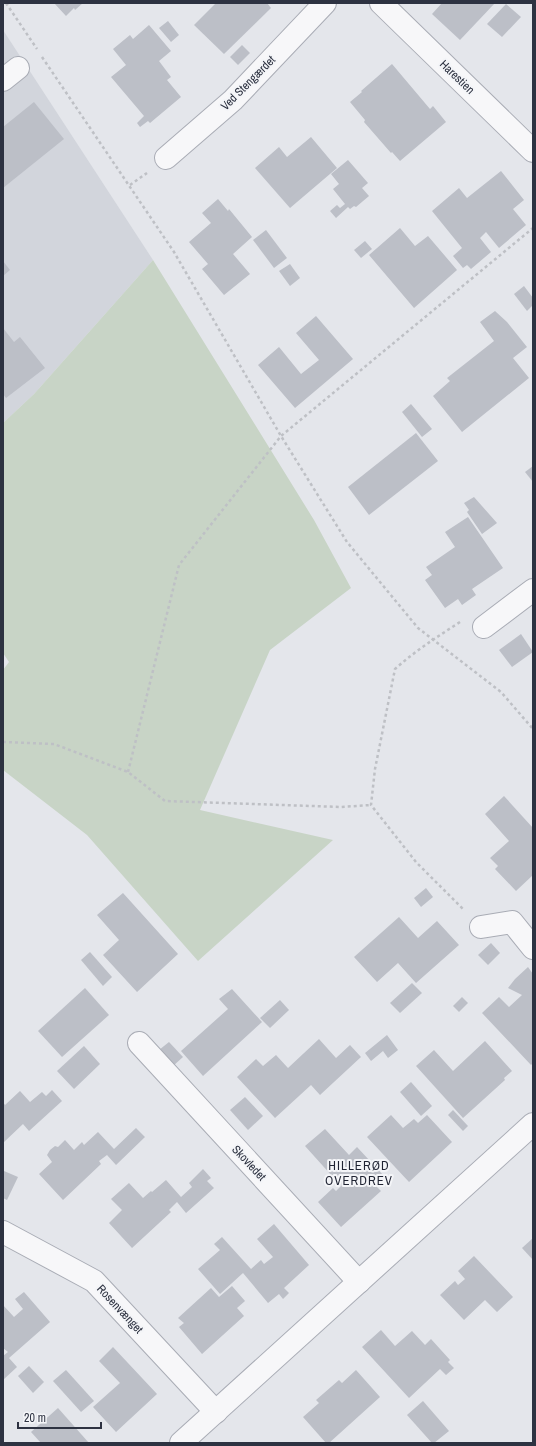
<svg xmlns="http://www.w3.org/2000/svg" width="536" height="1446" font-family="'Archivo Narrow',sans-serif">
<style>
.built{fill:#d2d5dc}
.green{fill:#c8d4c6}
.building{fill:#bcbfc7}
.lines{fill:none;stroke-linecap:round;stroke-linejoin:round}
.minor-casing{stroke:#a9acb5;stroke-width:24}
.path{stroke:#bec0c5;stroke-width:2.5;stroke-dasharray:3 3;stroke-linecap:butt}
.minor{stroke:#f7f7f9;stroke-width:22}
.labels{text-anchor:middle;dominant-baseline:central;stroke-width:4;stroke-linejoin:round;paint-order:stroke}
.street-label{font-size:12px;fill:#2d3241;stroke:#f4f5f8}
.neighbourhood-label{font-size:13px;letter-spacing:1px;fill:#1f2332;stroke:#f4f5f8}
</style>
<rect width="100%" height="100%" fill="#e4e6eb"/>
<polygon class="built" points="3,30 153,260 34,394 3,423"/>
<polygon class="green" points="153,260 314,520 351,588 270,650 200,810 333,840 198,961 87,835 3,770 3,670 9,662 3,653 3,423 34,394"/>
<g class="building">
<polygon points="54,3 83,3 75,10 74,8 66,16"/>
<polygon points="216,3 267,3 271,8 224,54 194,25"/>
<polygon points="442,3 495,3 460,40 432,14"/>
<polygon points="506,4 521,17 502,37 487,24"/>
<polygon points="168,21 179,35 171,42 159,28"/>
<polygon points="149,25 171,51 159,61 171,77 167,80 181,97 150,123 148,121 140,127 137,123 144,116 111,77 126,65 113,49 130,35 133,39"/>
<polygon points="242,45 250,53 238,65 230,57"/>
<polygon points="392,64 430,109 433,106 446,122 400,161 392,152 391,153 364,122 365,120 350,102 362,92 361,91"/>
<polygon points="34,102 64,139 3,188 3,127"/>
<polygon points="311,137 337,168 290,208 255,168 279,147 287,157"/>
<polygon points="348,160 368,183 362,188 369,196 356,207 354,206 350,209 348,207 336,218 330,211 337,205 340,208 345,204 333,189 339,184 331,174"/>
<polygon points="501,171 524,200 513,209 526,225 499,248 486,232 480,238 491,252 471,269 467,265 463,268 453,256 462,248 432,211 459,188 467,198"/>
<polygon points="218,199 228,211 229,209 252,237 233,254 250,274 224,295 202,269 208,264 189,242 211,223 202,213"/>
<polygon points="400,228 415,246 428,236 457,270 414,308 369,255"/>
<polygon points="266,230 287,258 274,268 253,240"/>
<polygon points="365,241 372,249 361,258 354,250"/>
<polygon points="3,261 10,270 3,276"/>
<polygon points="290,264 300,278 290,286 279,271"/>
<polygon points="524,286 533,298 533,305 527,311 514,294"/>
<polygon points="495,311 507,322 527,347 513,358 529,378 462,432 433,396 450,381 447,378 494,341 480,322"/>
<polygon points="316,316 353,359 295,408 258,365 279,347 301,374 319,360 296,333"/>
<polygon points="3,328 14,342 20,337 45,368 6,398 3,394"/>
<polygon points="411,404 432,429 422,437 402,412"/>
<polygon points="416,433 438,461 369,515 348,487"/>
<polygon points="533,466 533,482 525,472"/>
<polygon points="474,497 497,523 482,534 467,512 469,510 464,503"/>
<polygon points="468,517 503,568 472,589 476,595 462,605 458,599 445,608 425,580 432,575 426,567 455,547 445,532"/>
<polygon points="521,634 533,652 512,667 499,650"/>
<polygon points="504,796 533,828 533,875 516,891 495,869 498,866 490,858 509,841 485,814"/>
<polygon points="426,888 433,897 421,907 414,898"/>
<polygon points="123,893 178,954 137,992 103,955 119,940 97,915"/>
<polygon points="399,917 418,938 437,921 459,945 416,983 398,963 377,982 354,957"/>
<polygon points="491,943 500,953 488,965 478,955"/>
<polygon points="90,952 112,977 103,986 81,960"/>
<polygon points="528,967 533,974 533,1063 531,1065 482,1013 499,997 509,1007 522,995 508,988 515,979"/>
<polygon points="412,983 422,993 400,1013 390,1003"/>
<polygon points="85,988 109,1015 62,1057 38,1031"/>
<polygon points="232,989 262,1022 203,1076 181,1051 228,1009 219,999"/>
<polygon points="462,997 468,1003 459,1012 453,1006"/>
<polygon points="280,1000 289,1010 270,1028 260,1018"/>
<polygon points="387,1035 398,1050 388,1058 383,1051 371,1061 365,1053"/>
<polygon points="319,1039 336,1058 350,1045 361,1057 320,1095 311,1085 275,1118 237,1077 256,1059 263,1066 276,1055 288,1068"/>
<polygon points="485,1041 512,1071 504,1078 505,1080 463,1118 416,1066 434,1050 453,1071"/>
<polygon points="169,1042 183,1057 173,1066 159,1050"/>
<polygon points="84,1046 100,1064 74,1089 57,1071"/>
<polygon points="411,1082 432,1106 421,1116 400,1092"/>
<polygon points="52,1090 62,1101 29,1131 23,1124 3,1143 3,1102 5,1105 20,1091 30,1102 42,1092 46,1096"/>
<polygon points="245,1097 263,1116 248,1130 230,1110"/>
<polygon points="453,1110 468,1126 463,1131 448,1115"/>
<polygon points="391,1115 403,1128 414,1119 418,1123 427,1115 452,1142 409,1182 367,1137"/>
<polygon points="136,1128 145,1137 116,1165 107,1155 99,1161 101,1164 63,1200 39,1174 52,1162 47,1155 50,1150 55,1146 58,1147 65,1140 74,1150 82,1142 84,1145 98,1132 114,1149"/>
<polygon points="325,1129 349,1155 357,1147 383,1175 374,1184 381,1191 341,1227 318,1202 333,1188 336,1191 341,1186 305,1146"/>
<polygon points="203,1169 211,1178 207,1181 214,1188 186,1213 177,1202 169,1210 171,1212 132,1248 109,1223 122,1210 111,1199 129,1183 143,1198 151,1191 152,1192 166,1180 181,1197 192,1187 189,1183"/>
<polygon points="4,1171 18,1177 7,1200 3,1198"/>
<polygon points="274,1224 309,1265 284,1288 289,1293 283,1299 279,1294 268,1303 243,1273 220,1294 198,1269 220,1250 214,1244 222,1237 251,1269 261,1260 264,1264 273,1257 257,1239"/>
<polygon points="533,1238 533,1260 522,1248"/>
<polygon points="474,1256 513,1297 497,1312 485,1300 464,1320 440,1295 455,1281 458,1285 465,1279 458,1271"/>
<polygon points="232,1286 245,1301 237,1308 244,1316 202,1354 179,1327 184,1323 178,1318 211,1288 219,1297"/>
<polygon points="24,1292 50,1322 9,1358 17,1367 3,1380 3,1356 8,1352 3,1348 3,1305 14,1317 23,1309 15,1299"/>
<polygon points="381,1330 395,1346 412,1331 425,1345 431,1339 450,1360 448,1362 454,1368 446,1375 440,1369 409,1398 362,1347"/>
<polygon points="113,1347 157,1394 116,1432 93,1407 120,1383 99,1361"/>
<polygon points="29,1366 44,1382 33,1393 18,1376"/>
<polygon points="66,1370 94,1401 81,1412 53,1381"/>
<polygon points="356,1370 380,1397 329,1443 326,1443 303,1417 319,1403 316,1400 339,1380 342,1383"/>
<polygon points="423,1401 449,1431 434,1443 432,1443 407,1415"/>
<polygon points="58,1408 89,1443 41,1443 31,1432"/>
</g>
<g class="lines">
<defs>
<g id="minor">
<polyline points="381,3 533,151"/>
<polyline points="3,80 18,68"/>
<polyline points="166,158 233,100 325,3"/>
<polyline points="484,627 533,590"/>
<polyline points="481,927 512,922 533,948"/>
<polyline points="139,1043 359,1282"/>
<polyline points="3,1232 94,1281 216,1412"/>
<polyline points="181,1443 533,1124"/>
</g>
</defs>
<use href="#minor" class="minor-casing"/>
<g class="path">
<polyline points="6,3 37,49"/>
<polyline points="42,57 174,252 281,436 347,542 418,628 501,692 533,729"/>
<polyline points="130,185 147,173"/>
<path d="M460,622c-23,15 -45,29 -65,47l-20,100 -4,36 45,57 48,48"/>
<polyline points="3,742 54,744 128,772 165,801 341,807 371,805"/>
<polyline points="128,772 179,565 281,436 533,228"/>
</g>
<use href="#minor" class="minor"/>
</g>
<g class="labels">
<g class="street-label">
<text transform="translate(457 77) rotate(44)">Harestien</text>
<text transform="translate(248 83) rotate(-45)">Ved Stengærdet</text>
<text transform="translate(249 1163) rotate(47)">Skovledet</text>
<text transform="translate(120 1309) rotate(47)">Rosenvænget</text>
</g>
<g class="neighbourhood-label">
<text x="359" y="1165">HILLERØD<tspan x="359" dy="15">OVERDREV</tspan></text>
</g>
</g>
<rect width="536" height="1446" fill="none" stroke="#2d3241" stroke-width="8"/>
<path d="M18 1422v6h83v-6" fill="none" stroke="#2d3241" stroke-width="2"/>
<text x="24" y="1422" font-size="12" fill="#2d3241" stroke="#f4f5f8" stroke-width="3" paint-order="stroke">20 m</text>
</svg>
